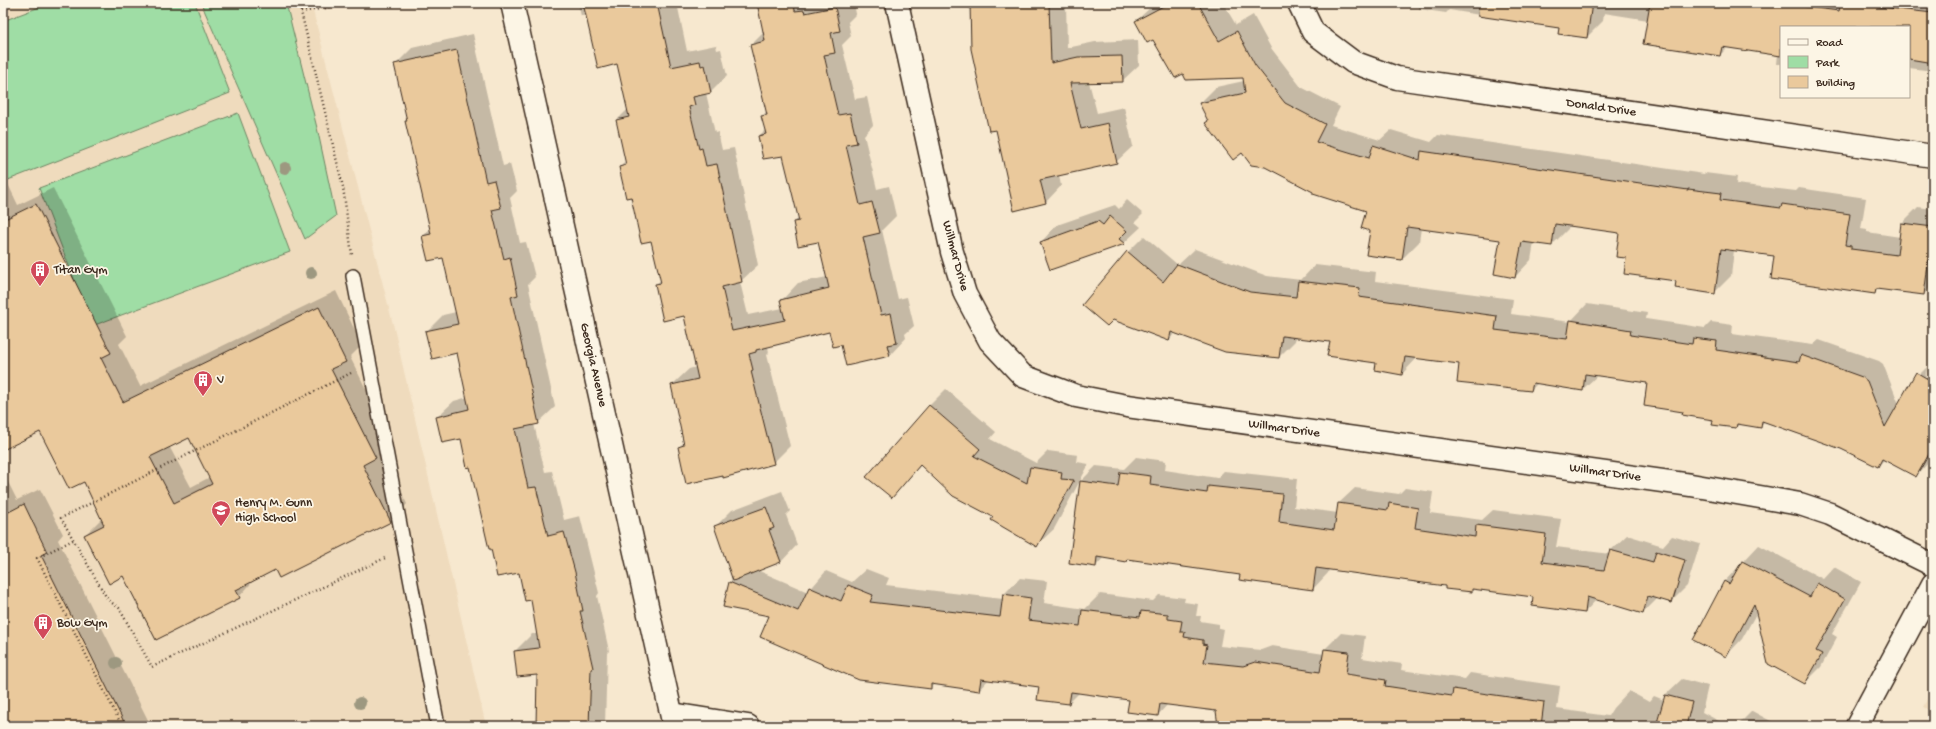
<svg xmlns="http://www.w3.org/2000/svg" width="1936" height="729" font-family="'Gochi Hand',sans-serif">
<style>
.built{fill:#efdbbd}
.green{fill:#9fdda5;stroke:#6d8462}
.shadow{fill:#0003;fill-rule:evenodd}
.building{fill:#eac99c;stroke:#3b2a1e;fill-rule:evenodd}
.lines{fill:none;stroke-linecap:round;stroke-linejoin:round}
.service-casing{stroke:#3b2a1e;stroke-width:16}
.minor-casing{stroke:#3b2a1e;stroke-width:25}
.secondary-casing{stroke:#3b2a1e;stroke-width:25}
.path{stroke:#3b2a1e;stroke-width:2.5;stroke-dasharray:1 3;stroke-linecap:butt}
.service{stroke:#fcf5e5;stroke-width:13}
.minor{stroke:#fcf5e5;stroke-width:22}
.secondary{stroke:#fcf5e5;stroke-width:22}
.tree{fill:#9d9880}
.labels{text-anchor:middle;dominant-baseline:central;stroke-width:3.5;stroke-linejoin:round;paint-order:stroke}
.street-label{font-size:13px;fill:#3b2a1e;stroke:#fcf5e5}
.poi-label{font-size:13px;fill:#3b2a1e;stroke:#fcf5e5;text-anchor:start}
</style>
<rect width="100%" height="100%" fill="#f7e8cf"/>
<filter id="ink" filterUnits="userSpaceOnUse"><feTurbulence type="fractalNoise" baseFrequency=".025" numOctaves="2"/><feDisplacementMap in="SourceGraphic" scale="8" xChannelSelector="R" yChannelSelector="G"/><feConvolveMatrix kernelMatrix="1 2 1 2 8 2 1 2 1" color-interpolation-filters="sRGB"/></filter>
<g filter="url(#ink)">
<g class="built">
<polygon points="3,3 311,3 394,328 486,726 3,726"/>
<polygon points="1933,688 1933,712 1923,707"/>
</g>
<g class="green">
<polygon points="50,3 195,3 230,93 3,182 3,21"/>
<polygon points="201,3 286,3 318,132 336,216 305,239"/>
<polygon points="238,113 290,252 92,326 39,188"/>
</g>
<g class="shadow">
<polygon points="578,3 677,3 687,51 716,45 717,50 721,49 727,76 710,93 706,93 715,133 718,132 722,150 734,148 758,265 740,282 748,315 783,308 782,300 798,283 827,277 819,240 794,223 799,217 784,155 759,136 765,130 762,116 767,111 751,45 764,32 758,3 854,3 856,14 848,22 851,36 842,45 855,99 867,97 873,125 864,135 877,189 889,186 896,216 882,230 898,299 907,297 914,326 905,334 906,338 890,355 842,343 830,331 768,346 769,353 767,355 790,446 773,463 723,475 679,447 684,442 672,385 689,369 696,367 685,315 656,284 662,279 652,239 620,167 626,161 617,120 628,109 618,63 587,15 581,16"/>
<polygon points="970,3 1066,3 1067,48 1095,42 1138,40 1139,65 1122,81 1089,82 1097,113 1124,107 1133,146 1116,162 1059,175 1061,186 1045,203"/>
<polygon points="1151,3 1223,3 1236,25 1253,15 1271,48 1301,87 1340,107 1331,125 1380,140 1391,130 1431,142 1438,135 1704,174 1705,173 1737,177 1736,184 1796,191 1799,188 1866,198 1861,229 1867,230 1867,232 1900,237 1902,223 1918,207 1933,209 1933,285 1924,294 1879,288 1875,293 1775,255 1734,250 1731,276 1715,292 1677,280 1628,257 1620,232 1569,225 1568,229 1552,245 1534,243 1531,260 1515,277 1501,239 1421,228 1419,242 1402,259 1371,230 1367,210 1315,192 1242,152 1209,121 1200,103 1216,87 1244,81 1244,77 1183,73 1136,21 1152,6"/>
<polygon points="1400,3 1933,3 1933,71 1909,68 1909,27 1781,27 1781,64 1777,64 1778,54 1728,47 1720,55 1648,20 1604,13 1603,21 1587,37 1560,28 1449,10 1446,13 1419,9 1419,6"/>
<polygon points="473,34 503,166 510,164 517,191 510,198 520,243 526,242 535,277 528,284 555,407 538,423 534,424 545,472 552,471 564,520 580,516 599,593 597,596 609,651 607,653 605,726 537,726 538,674 515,651 532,634 538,634 532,599 471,466 462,438 437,417 454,401 468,397 458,352 427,331 443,315 456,312 444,257 423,236 430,229 406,122 408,119 395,65 412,48"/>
<path d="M7,182l11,23 35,-17 74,148 -8,8 21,42 196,-95 26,54 -12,12 42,84 -11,11 26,52 -16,17 -112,56 -4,-8 -20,10 -16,18 -115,-22 -39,-40 17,-17 -18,-37 -44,-51 -37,19v-265zM190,436l20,41 -19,10 -22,-41z"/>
<polygon points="1127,200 1143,214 1135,222 1141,227 1124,243 1050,269 1041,242 1057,225 1115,205 1119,209"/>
<polygon points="1144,236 1178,265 1195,249 1267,276 1301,280 1315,265 1376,272 1375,281 1513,299 1511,314 1570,322 1587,304 1647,313 1646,319 1705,328 1711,322 1733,325 1732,334 1813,345 1819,340 1879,361 1883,364 1899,404 1910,384 1927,367 1923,395 1933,379 1933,458 1916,476 1885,459 1878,466 1842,448 1765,421 1760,426 1740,424 1736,427 1714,419 1684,411 1648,382 1598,375 1583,389 1538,383 1531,390 1460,363 1418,357 1402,374 1331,341 1296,336 1295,341 1279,357 1175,333 1169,340 1084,305 1128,252"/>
<polygon points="946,389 996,432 990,439 1036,463 1048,451 1078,455 1077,462 1089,464 1054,529 1037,545 921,465 891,497 929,406"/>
<polygon points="1136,457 1166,461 1165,470 1217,478 1224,471 1297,479 1294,507 1338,513 1339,503 1355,488 1399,494 1405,488 1433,492 1430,513 1482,520 1493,510 1561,519 1556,547 1610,554 1611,550 1627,535 1663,546 1672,536 1700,544 1687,586 1671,602 1658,598 1643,613 1597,599 1585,612 1534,596 1474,588 1471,591 1446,585 1329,569 1328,573 1313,589 1241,575 1128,559 1126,560 1104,557 1096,566 1081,481 1096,466 1124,469"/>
<polygon points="3,472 17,500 40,489 63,534 58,540 151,726 3,726"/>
<polygon points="782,491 790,511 786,515 797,545 781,562 757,570 808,592 826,571 852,582 866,569 889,578 886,585 1003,599 1004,594 1020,578 1047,581 1044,603 1085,609 1100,594 1153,601 1159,595 1185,598 1184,602 1198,604 1196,616 1201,616 1200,621 1219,624 1219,628 1223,629 1220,646 1261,650 1272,646 1324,654 1325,649 1341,633 1365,636 1362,658 1402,664 1401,670 1465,679 1470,673 1560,686 1557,709 1608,716 1613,708 1629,691 1649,702 1654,696 1664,700 1665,695 1682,679 1708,686 1702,712 1728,726 1228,726 1217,710 1168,704 1158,715 1130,699 1080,692 1069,703 1040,686 989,679 979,690 935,684 930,688 770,615 724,607 730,582 733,578 715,527 732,510"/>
<polygon points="1759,545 1823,579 1834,567 1861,582 1832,634 1837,637 1821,667 1805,683 1757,612 1742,639 1726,656 1724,582"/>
<polygon points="1752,711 1780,726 1737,726"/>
</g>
<g class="building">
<polygon points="583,3 657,3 671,67 700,61 701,66 705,65 711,93 693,97 695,105 689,107 699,149 702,148 706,166 717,164 742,282 722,287 732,331 785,320 780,300 829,288 818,242 798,246 793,222 799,221 783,156 763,159 758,136 766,134 761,116 767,115 750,45 765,41 757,3 794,3 795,11 804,10 805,13 835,7 840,31 831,33 835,53 824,55 838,115 850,113 857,143 846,145 860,205 872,202 880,233 863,237 881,315 891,313 897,343 887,345 890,356 846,366 841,345 833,347 829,332 756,350 756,352 749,354 753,370 751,371 774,464 723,478 723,476 686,484 678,447 684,445 671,385 698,379 684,316 663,321 655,284 661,283 651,241 641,243 631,197 626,198 619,167 626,165 616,120 629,117 617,64 598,69"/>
<polygon points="970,3 1049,3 1051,63 1078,57 1122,56 1123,82 1070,83 1081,129 1108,123 1117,163 1040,180 1046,203 1014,211 996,130 989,131 971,49"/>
<polygon points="1169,3 1198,3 1219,41 1237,31 1255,65 1285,103 1325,124 1316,142 1369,158 1373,145 1420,160 1421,151 1688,190 1688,189 1721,193 1720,200 1781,208 1782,204 1850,214 1845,245 1851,246 1851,249 1897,255 1901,223 1933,227 1924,295 1876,289 1875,294 1771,279 1774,256 1721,249 1715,294 1675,288 1676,281 1624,274 1626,258 1616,257 1619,233 1555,224 1552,246 1522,242 1515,278 1494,274 1500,240 1407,227 1402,260 1366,255 1370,231 1361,228 1366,211 1313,194 1313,192 1265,167 1251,165 1242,153 1233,160 1205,123 1208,121 1199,103 1245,93 1243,78 1186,80 1183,74 1175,78 1153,40 1147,43 1135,21"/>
<polygon points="1479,3 1592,3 1587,38 1558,34 1559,28 1478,16"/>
<polygon points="1650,3 1777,3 1839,11 1841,3 1844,3 1933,13 1933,63 1909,59 1909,27 1781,27 1781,56 1722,47 1720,56 1643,44"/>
<polygon points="457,50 486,182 494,180 501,208 492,210 504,259 510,257 518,295 511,297 539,424 515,429 528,488 536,487 548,536 564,532 575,572 583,611 580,611 593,668 591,669 589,726 536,726 537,675 517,677 514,651 539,648 531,600 525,601 519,573 497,577 491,549 489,549 470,467 467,468 461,439 442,443 436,417 469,409 457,353 432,359 425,331 458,324 443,258 428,261 422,236 431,234 405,121 407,121 394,64"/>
<path d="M36,204l75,149 -10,5 22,44 196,-95 27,55 -15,7 45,89 -13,7 28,57 -112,56 -4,-8 -39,20 4,8 -84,42 -33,-64 -14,8 -25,-49 20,-10 -20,-43 -15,7 -29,-57 -37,18v-230zM189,438l23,46 -38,19 -24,-46z"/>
<polygon points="1110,216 1127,231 1119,239 1125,244 1050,270 1040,242 1098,221 1103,225"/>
<polygon points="1127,251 1163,282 1177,264 1250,292 1296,297 1298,281 1360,288 1359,297 1497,316 1495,330 1567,339 1570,320 1631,330 1630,335 1692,344 1693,338 1717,341 1716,350 1799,362 1801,355 1862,377 1867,381 1885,427 1916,372 1933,382 1933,447 1916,477 1882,459 1878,467 1841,449 1762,421 1761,428 1737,424 1736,428 1712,425 1713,420 1682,415 1683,412 1644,406 1647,383 1585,374 1583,391 1533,383 1531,391 1457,383 1459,364 1405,357 1402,375 1375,370 1376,363 1327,356 1330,342 1282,336 1279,358 1225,352 1171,332 1169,341 1113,320 1107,326 1082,305"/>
<polygon points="929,405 980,449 974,456 1027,483 1030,467 1062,472 1061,479 1074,480 1037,547 991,520 993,517 953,496 920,465 892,498 866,477"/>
<polygon points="1120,472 1151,476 1150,485 1207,493 1208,486 1282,494 1279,522 1334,530 1338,503 1388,510 1389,503 1418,508 1415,528 1475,537 1476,525 1546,534 1542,562 1604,570 1610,550 1653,562 1656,551 1685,560 1672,603 1648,596 1643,614 1587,597 1585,613 1532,606 1533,597 1472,589 1472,592 1445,589 1445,586 1316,568 1313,590 1239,580 1240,575 1127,559 1126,562 1097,557 1096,567 1069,563 1080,481 1118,486"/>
<polygon points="24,504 47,552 41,555 126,726 3,726 3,515"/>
<polygon points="766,507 774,528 769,530 781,562 733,581 714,526"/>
<polygon points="1742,561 1810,597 1817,583 1845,599 1816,651 1822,654 1805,684 1768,664 1754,604 1726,657 1693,640 1724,581 1729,584"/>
<polygon points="729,582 798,611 809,587 841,601 848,585 873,595 870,602 1000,617 1003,594 1031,598 1028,620 1080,626 1082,610 1140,617 1141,611 1168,614 1168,619 1182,621 1180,632 1185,632 1184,637 1203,640 1203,644 1207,645 1204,662 1243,666 1255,662 1320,672 1324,649 1349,652 1346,674 1386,680 1385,686 1452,696 1453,689 1544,702 1541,726 1218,726 1216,711 1160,704 1158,716 1127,712 1129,700 1071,692 1069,704 1037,700 1039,687 981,679 979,691 931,684 931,689 859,680 760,637 769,616 723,607"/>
<polygon points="1665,695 1692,702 1686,726 1656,726"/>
</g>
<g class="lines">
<defs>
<polyline id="service" points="353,276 438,726"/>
<g id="minor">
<polyline points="512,3 674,726"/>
<polyline points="897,3 952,252 965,294 990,341 1023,376 1076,396 1127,406 1691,485 1800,504 1830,514 1933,565"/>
<polyline points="1299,3 1313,32 1353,62 1397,78 1933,156"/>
<polyline points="672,714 748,726"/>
</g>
<polyline id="secondary" points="1857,726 1933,584"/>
</defs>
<use href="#service" class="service-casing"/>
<use href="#minor" class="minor-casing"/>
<use href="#secondary" class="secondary-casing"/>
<g class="path">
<polyline points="299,3 343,187 352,255"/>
<polyline points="301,12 358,3"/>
<polyline points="351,373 61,518 108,600 119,608 152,667 385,558"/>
<polyline points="73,540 37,558 122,726"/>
</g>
<use href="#service" class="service"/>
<use href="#minor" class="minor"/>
<use href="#secondary" class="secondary"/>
</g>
<g class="tree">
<circle cx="285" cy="168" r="6"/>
<circle cx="311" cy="273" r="6"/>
<circle cx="116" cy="663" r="6"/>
<circle cx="360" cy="703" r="6"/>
</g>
</g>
<defs>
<symbol id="building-pin" viewBox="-11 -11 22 30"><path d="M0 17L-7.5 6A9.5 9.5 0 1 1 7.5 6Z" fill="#d1495b" stroke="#fcf5e5"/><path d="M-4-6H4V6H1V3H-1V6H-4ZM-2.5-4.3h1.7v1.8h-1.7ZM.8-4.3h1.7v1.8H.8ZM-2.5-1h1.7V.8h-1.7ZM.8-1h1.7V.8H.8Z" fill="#fff"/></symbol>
<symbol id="school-pin" viewBox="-11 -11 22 30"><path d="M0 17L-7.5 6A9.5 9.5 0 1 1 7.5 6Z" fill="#d1495b" stroke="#fcf5e5"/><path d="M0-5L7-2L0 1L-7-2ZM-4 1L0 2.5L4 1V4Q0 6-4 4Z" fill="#fff"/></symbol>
</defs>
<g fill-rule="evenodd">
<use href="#building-pin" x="29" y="259" width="22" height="30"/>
<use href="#building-pin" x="192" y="369" width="22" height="30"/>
<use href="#school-pin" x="210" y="499" width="22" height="30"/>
<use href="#building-pin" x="32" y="612" width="22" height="30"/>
</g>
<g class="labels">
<g class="street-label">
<text transform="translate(1601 108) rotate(8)">Donald Drive</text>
<text transform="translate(955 256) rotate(75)">Willmar Drive</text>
<text transform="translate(593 365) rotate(77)">Georgia Avenue</text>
<text transform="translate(1284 429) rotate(8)">Willmar Drive</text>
<text transform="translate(1605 473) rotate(8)">Willmar Drive</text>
</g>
<g class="poi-label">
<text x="54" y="270">Titan Gym</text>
<text x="217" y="380">V</text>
<text x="235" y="503">Henry M. Gunn<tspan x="235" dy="15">High School</tspan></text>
<text x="57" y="623">Bow Gym</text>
</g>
</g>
<rect width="1936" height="729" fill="none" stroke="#fcf5e5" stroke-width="16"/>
<rect x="8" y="8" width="1920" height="713" fill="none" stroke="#3b2a1e" stroke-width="1.5" filter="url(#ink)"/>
<rect x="1780" y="26" width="130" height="72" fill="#fcf5e5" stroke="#afa495"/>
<rect x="1788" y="39" width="20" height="6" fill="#fcf5e5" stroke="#afa495"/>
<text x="1816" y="46" font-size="12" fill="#3b2a1e">Road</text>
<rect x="1788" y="56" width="20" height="12" fill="#9fdda5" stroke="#afa495"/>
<text x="1816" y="66" font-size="12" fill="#3b2a1e">Park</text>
<rect x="1788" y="76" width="20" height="12" fill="#eac99c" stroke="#afa495"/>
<text x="1816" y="86" font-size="12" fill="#3b2a1e">Building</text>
</svg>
